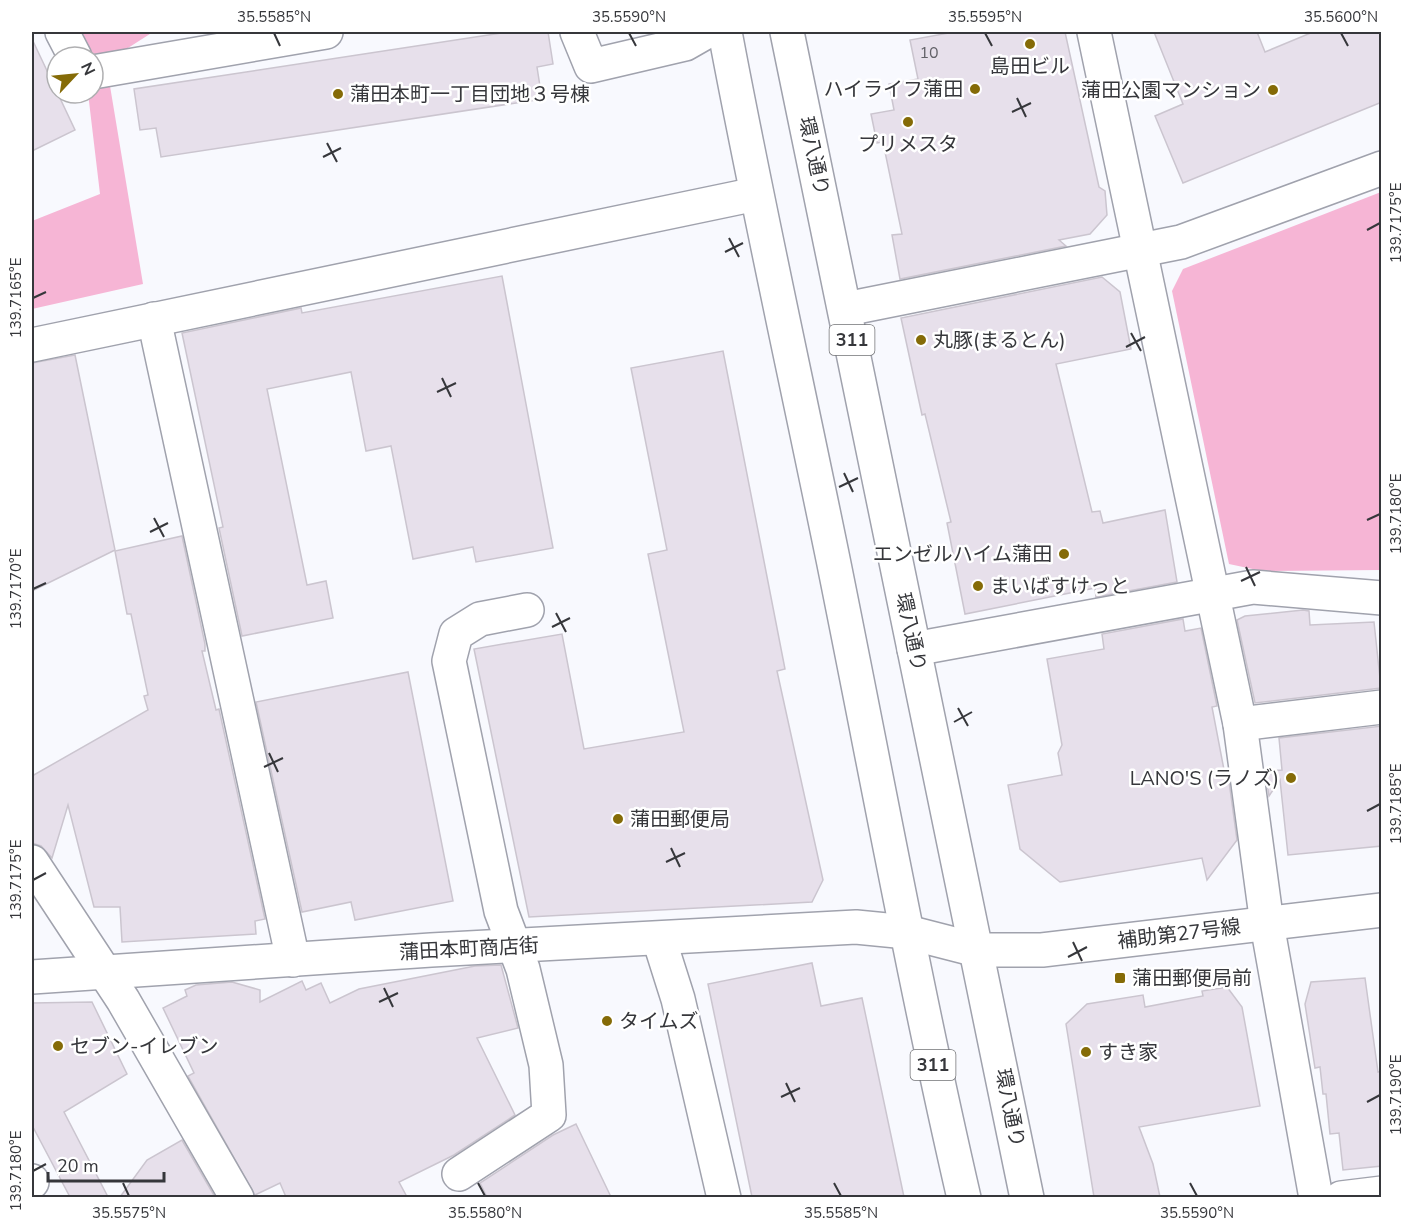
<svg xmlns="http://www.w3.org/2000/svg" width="1413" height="1229" font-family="'Nunito Sans','Noto Sans JP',sans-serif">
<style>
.green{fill:#f6b5d5}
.building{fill:#e7e0eb;stroke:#cbc5cf;stroke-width:1.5}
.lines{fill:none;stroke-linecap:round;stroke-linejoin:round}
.minor-casing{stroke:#a0a2ad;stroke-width:36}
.major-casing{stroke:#a0a2ad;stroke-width:36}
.minor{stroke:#fff;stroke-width:33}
.major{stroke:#fff;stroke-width:33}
.ticks{fill:none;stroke:#36373b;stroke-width:2}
.poi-dot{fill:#856b07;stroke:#fff;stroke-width:2}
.labels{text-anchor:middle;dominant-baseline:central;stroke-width:5;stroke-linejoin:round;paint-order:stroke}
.number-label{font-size:16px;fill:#626167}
.shield{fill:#fff;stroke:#727376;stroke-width:1.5}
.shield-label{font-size:18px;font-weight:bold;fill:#36373b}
.poi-label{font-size:20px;fill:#36373b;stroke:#fff;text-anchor:start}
.street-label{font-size:20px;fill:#36373b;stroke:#fff}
.neatline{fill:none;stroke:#36373b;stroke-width:2}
.ticks-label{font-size:15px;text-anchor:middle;fill:#36373b}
</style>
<rect width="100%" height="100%" fill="#f8f9fe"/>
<g class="green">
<polygon points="73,32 153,32 106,62 143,284 32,309 32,221 100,194 88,93 93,93 93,57 84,57"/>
<polygon points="1381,192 1381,570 1262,571 1229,564 1172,291 1183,269"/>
</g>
<g class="building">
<polygon points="508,32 548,32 553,64 537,67 542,99 161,157 156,128 140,130 134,89"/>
<polygon points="954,32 1065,32 1099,187 1105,191 1107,215 1090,234 1059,240 1066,246 900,279 892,235 902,234 883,142 877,143 871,114 894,110 889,84 918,79 910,40"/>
<polygon points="1154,32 1257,32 1265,52 1313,32 1382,32 1382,102 1183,183 1155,116 1183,104"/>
<polygon points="32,39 75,130 32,151"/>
<polygon points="502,276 553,548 476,562 473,547 413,559 391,446 366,451 351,372 267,389 307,585 326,581 333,618 242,636 219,528 223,527 182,333 301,308 302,313"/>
<polygon points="1102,277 1120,292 1131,349 1056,364 1092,512 1100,511 1103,523 1165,510 1177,582 1096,597 1095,588 965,614 947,523 951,522 925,414 922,415 901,318"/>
<polygon points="723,351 785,669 777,671 823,880 812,902 529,917 474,649 562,634 584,749 684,732 648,554 667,550 631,368"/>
<polygon points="75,355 115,550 32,591 32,363"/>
<polygon points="182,536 205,644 205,651 202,651 216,710 219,709 265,919 255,921 256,934 122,942 120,907 94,907 68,805 52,858 41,846 32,843 32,776 148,710 144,696 148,695 131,614 127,614 115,551"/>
<polygon points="1303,610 1309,611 1310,625 1374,622 1381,688 1255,703 1237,620 1245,616"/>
<polygon points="1183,619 1185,631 1201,628 1217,706 1212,707 1225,775 1228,774 1237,840 1207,880 1202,858 1060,882 1020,849 1008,785 1062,775 1058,753 1062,745 1047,659 1104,649 1102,634"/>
<polygon points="408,672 453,901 355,920 351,902 302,912 256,702"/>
<polygon points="1382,726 1382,846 1288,855 1280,780 1269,796 1265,771 1282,770 1279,738"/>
<polygon points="812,963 821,1006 862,998 904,1197 752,1197 708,984"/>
<polygon points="501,965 518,1028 477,1038 515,1115 454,1155 399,1182 407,1197 286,1197 280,1183 255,1195 188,1076 194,1073 163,1008 187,996 185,990 196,985 232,982 260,990 260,1002 302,981 306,990 321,983 330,1003 359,989 475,966"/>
<polygon points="1365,978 1378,1072 1382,1071 1382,1166 1343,1170 1339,1133 1330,1134 1326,1094 1323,1094 1320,1067 1315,1068 1305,1004 1311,982"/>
<polygon points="1227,987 1242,1007 1260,1106 1139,1127 1153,1164 1160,1197 1094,1197 1066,1024 1087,1004 1143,995 1145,1007 1203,996 1202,991"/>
<polygon points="92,1002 127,1074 64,1112 108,1197 70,1197 34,1129 32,1131 32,1003"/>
<polygon points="576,1124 611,1197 487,1197 480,1183 553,1135"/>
<polygon points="182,1140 215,1197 120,1197 147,1160"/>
</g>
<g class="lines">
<defs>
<g id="minor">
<polyline points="62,32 75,57"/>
<polyline points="577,32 591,66 685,44 706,32"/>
<polyline points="1094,32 1240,724 1267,924 1316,1198"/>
<polyline points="93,72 326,32"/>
<polyline points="846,309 1181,242 1382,168"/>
<polyline points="154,319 293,960"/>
<polyline points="32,345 756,194"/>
<polyline points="914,649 1253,587 1382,598"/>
<polyline points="1240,724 1382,707"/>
<polyline points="32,862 123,1000 237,1198"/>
<polyline points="659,939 678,999 724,1198"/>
<polyline points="32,977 431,950 856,927 907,932 977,950 1042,950 1382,910"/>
<polyline points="459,1174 549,1115 546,1065 523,969 501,911 449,661 456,634 480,619 527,610"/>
<polyline points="32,1181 32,1182"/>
<polyline points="1341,1198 1382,1193"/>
</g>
<g id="major">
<path d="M725,32c33,176 72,351 108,527 43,213 82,427 131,639"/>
<polyline points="787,32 1027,1198"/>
</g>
</defs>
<use href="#minor" class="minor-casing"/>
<use href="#major" class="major-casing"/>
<use href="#minor" class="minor"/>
<use href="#major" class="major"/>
</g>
<path class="ticks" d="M274,33l6,13M629,33l7,13M985,33l7,13M1341,33l7,13M1017,98l9,19M1012,112l19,-9M327,143l10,19M323,157l18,-9M1367,230l13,-7M729,238l10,19M725,252l18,-9M33,298l13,-6M1131,333l10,18M1126,347l19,-10M442,378l9,19M437,392l19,-9M844,473l9,19M839,487l19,-9M154,518l10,19M1367,520l13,-6M150,532l18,-9M1246,567l9,19M1241,581l19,-9M33,589l13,-6M556,613l10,19M552,627l18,-9M958,708l10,18M954,722l18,-10M269,753l9,19M264,767l19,-9M1367,811l13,-7M671,848l9,19M666,862l19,-9M33,880l13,-7M1073,942l9,19M1068,957l19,-10M384,988l9,19M379,1002l19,-9M786,1083l9,19M781,1097l19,-9M1367,1102l13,-7M33,1171l13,-7M123,1183l6,13M478,1183l7,13M834,1183l7,13M1190,1183l7,13"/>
<g class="poi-dot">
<circle cx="1030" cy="44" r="6"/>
<circle cx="975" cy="89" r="6"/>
<circle cx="1273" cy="90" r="6"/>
<circle cx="338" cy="94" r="6"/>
<circle cx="908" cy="122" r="6"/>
<circle cx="921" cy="340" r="6"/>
<circle cx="1064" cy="554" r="6"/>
<circle cx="978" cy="586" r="6"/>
<circle cx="1291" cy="778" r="6"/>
<circle cx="618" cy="819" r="6"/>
<rect x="1114" y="972" width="12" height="12" rx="3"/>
<circle cx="607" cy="1021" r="6"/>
<circle cx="58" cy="1046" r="6"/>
<circle cx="1086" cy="1052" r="6"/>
</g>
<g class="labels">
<g class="number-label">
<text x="929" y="53">10</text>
</g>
<g class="shield">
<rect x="829.5" y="325" width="45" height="30" rx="4.5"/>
<rect x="910.5" y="1050" width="45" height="30" rx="4.5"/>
</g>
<g class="shield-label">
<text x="852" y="340">311</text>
<text x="933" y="1065">311</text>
</g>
<g class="poi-label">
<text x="1030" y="66" text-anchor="middle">島田ビル</text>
<text x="963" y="89" text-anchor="end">ハイライフ蒲田</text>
<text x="1261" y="90" text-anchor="end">蒲田公園マンション</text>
<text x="350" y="94">蒲田本町一丁目団地３号棟</text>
<text x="908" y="144" text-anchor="middle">プリメスタ</text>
<text x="933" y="340">丸豚(まるとん)</text>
<text x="1052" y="554" text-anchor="end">エンゼルハイム蒲田</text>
<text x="990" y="586">まいばすけっと</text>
<text x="1279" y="778" text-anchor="end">LANO'S (ラノズ)</text>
<text x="630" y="819">蒲田郵便局</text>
<text x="1132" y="978">蒲田郵便局前</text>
<text x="619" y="1021">タイムズ</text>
<text x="70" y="1046">セブン-イレブン</text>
<text x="1098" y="1052">すき家</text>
</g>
<g class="street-label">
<text transform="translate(814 156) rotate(78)">環八通り</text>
<text transform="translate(911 632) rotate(78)">環八通り</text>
<text transform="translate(1179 934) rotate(-7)">補助第27号線</text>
<text transform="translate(469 949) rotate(-3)">蒲田本町商店街</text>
<text transform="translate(1010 1108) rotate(79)">環八通り</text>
</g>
</g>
<rect width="1413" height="1229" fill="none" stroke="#ffffff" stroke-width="66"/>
<g transform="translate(75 75) rotate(64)"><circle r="28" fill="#ffffff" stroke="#afafb1" stroke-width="1.5"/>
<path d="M0-4.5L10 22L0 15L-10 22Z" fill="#856b07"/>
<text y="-9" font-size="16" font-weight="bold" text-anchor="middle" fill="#36373b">N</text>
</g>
<path d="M48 1172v9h116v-9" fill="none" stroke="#36373b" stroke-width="3"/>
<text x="57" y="1172" font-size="18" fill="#36373b" stroke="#ffffff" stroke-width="4.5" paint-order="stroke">20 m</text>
<rect x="33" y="33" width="1347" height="1163" class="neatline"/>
<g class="ticks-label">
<text x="274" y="22">35.5585°N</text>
<text x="629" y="22">35.5590°N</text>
<text x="985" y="22">35.5595°N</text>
<text x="1341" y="22">35.5600°N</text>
<text transform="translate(1396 223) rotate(-90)" y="5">139.7175°E</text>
<text transform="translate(16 298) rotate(-90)" y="5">139.7165°E</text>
<text transform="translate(1396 514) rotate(-90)" y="5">139.7180°E</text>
<text transform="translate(16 589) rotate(-90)" y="5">139.7170°E</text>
<text transform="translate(1396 804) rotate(-90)" y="5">139.7185°E</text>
<text transform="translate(16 880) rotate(-90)" y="5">139.7175°E</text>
<text transform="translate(1396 1095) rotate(-90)" y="5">139.7190°E</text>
<text transform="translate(16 1171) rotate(-90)" y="5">139.7180°E</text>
<text x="129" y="1218">35.5575°N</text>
<text x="485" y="1218">35.5580°N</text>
<text x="841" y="1218">35.5585°N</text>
<text x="1197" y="1218">35.5590°N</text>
</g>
</svg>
